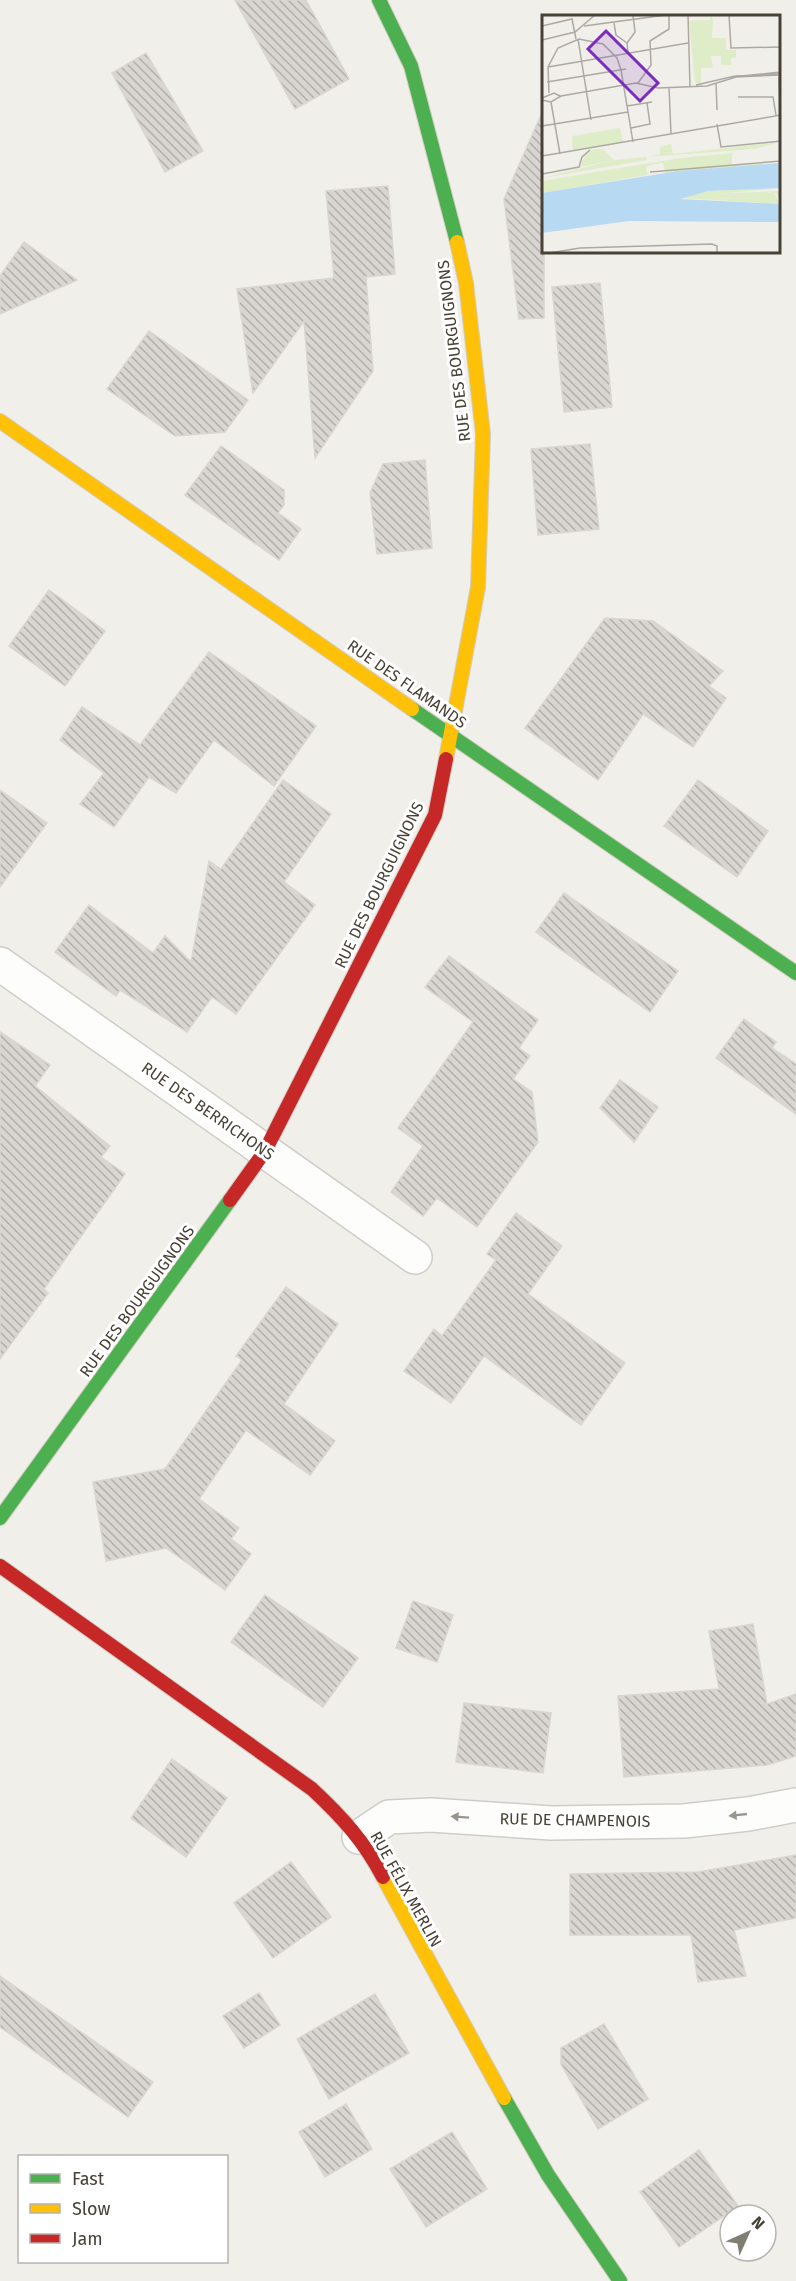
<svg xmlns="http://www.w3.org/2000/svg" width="796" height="2281" font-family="'Fira Sans',sans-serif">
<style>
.building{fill:url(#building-back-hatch);stroke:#d9d6d0;stroke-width:1.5}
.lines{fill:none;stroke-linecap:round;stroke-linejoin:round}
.street-casing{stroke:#cfcdc7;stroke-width:36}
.fast-casing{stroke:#d1ccc1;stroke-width:16}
.slow-casing{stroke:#d1ccc1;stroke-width:16}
.jam-casing{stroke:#d1ccc1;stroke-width:16}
.street{stroke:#fdfdfc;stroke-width:33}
.fast{stroke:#4caf50;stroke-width:14}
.slow{stroke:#ffc107;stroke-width:14}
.jam{stroke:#c62828;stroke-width:14}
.oneway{fill:#99968f}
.labels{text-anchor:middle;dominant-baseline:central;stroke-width:6;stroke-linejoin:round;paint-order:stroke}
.street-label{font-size:16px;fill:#484135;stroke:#fff}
.inset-road{fill:none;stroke:#ada9a2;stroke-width:1.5}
.view{fill:#7b2cbf;fill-opacity:0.15;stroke:#7b2cbf;stroke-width:3}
.inset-edge{fill:none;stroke:#484135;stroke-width:3}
</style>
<defs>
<pattern id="building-back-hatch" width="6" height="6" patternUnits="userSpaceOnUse" patternTransform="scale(1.5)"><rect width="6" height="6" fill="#d9d6d1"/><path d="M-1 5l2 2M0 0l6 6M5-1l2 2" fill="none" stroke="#b2afaa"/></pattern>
</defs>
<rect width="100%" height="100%" fill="#f1efea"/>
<g class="building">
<polygon points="235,0 306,0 349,79 295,109"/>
<polygon points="146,53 203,151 165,172 112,73"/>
<polygon points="544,108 544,318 519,319 504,199"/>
<polygon points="388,186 395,274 366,277 373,371 315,458 304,321 253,393 237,289 334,278 326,191"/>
<polygon points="24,242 77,280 0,314 0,276"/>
<polygon points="600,283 612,407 564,412 552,287"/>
<polygon points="149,331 248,400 225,432 175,436 107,389"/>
<polygon points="590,444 599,529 538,535 531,449"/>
<polygon points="221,446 284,490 284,505 278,513 301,529 279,560 185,495"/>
<polygon points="425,460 432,548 377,554 370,493 383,464"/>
<polygon points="49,590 105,631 65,686 9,646"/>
<polygon points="605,618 653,621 723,671 709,686 726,698 693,747 643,714 598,780 525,728"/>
<polygon points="209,652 316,726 274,786 214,740 176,793 149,777 114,827 80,804 104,773 60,740 82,707 140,745"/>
<polygon points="283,780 331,814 284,882 315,905 236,1014 212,997 187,1032 120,990 116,996 55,952 89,905 153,953 165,936 191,962 209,861 221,869"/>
<polygon points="698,780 768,831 737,877 664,826"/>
<polygon points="0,790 47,823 0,887"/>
<polygon points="564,893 678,971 650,1012 536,932"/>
<polygon points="449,956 538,1020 519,1048 530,1056 513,1079 532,1092 538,1142 477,1227 437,1198 423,1216 391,1192 423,1146 398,1128 473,1022 425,987"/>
<polygon points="744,1019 776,1042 772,1048 796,1064 796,1114 716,1058"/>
<polygon points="0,1032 50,1065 35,1086 110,1146 101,1157 125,1174 44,1289 48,1293 0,1359"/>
<polygon points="620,1080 658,1107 634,1142 600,1108"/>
<polygon points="516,1213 562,1246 528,1294 625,1363 581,1425 484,1356 451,1403 404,1371 434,1329 442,1336 496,1260 487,1254"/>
<polygon points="286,1287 338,1324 284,1404 335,1441 310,1475 246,1430 199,1499 239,1528 231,1539 251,1554 225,1590 166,1548 106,1561 93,1482 165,1469 242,1360 236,1356"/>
<polygon points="265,1595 358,1658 323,1707 231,1642"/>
<polygon points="413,1601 453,1615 437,1662 396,1648"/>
<polygon points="753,1624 767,1704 796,1694 796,1756 767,1765 624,1777 618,1696 719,1689 709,1631"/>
<polygon points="464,1703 551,1713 543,1773 456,1762"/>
<polygon points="172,1759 227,1798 186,1857 131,1818"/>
<polygon points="796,1855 796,1918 734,1930 746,1976 698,1982 691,1935 570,1935 570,1874 698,1872"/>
<polygon points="291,1862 331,1917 273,1958 234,1903"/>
<polygon points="0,1976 153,2082 128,2117 0,2027"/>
<polygon points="259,1993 280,2025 244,2048 223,2016"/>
<polygon points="375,1994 409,2053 329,2099 297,2039"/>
<polygon points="604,2024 648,2099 598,2129 561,2064 561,2048"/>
<polygon points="346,2104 372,2149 325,2177 299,2132"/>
<polygon points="452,2132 487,2189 426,2227 390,2169"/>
<polygon points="699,2150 738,2206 679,2247 640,2192"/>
</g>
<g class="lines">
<defs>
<g id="street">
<polyline points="0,964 415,1257"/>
<polyline points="359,1837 389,1817 431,1815 551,1823 684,1821 748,1814 796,1805"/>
</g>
<g id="fast">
<polyline points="379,0 411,66 457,242"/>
<polyline points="412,709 796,973"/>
<polyline points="0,1518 230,1200"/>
<polyline points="504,2098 548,2175 620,2281"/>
</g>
<g id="slow">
<polyline points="0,421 412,709"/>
<polyline points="446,759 478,587 483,434 466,283 457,242"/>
<polyline points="383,1877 504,2098"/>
</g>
<g id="jam">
<polyline points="230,1200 265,1151 435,815 446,759"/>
<path d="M0,1566l312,223c30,28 52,52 71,88"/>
</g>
</defs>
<use href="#street" class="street-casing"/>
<use href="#fast" class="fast-casing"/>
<use href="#slow" class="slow-casing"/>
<use href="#jam" class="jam-casing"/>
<use href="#street" class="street"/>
<use href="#fast" class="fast"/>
<use href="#slow" class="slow"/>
<use href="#jam" class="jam"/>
</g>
<defs><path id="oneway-solid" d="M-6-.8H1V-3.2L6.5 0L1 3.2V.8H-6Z" transform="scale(1.5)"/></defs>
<g class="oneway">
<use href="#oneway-solid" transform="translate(738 1815) rotate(174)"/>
<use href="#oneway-solid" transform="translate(460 1817) rotate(-176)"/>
</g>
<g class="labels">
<g class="street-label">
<text transform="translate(454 351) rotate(-97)">RUE DES BOURGUIGNONS</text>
<text transform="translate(407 684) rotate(35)">RUE DES FLAMANDS</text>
<text transform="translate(379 885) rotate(-64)">RUE DES BOURGUIGNONS</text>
<text transform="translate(208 1111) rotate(35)">RUE DES BERRICHONS</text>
<text transform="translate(137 1301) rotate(-54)">RUE DES BOURGUIGNONS</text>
<text transform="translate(575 1820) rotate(1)">RUE DE CHAMPENOIS</text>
<text transform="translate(406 1889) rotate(61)">RUE FÉLIX MERLIN</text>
</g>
</g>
<g transform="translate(542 15)">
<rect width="238" height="238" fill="#f1efea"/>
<path d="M169,0l2,5 -1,18h14v12h10v8h-5v7h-10v-9h-10l2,12h-12v15h-6l-6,-62 21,-1zM238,127l-25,7 -109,8 14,-3v-7l11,-3 2,10zM53,134h8l11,11 -34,7 7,-15zM238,176v9l-3,-6 -8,-2 -6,7 -56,-1 -1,-4z" fill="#deedc8"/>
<path d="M191,138l-2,12 49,-2 -115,10 -2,-10 -8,1 -9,3 2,8 -106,18v-12l138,-23zM104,142l1,3 -105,18 72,-18zM238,173l-74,7 1,3 56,1 3,-6h8l6,11 -100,-6 28,-7z" fill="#deedc8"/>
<path d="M78,113l3,14 -50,9 -1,-15z" fill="#deedc8"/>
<path d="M238,148v25l-72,3 -28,8 100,5v18l-151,-1 -87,12v-40l136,-22z" fill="#b8d9f2"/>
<path class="inset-road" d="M146,0l2,72M187,0l2,33 50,-1M72,8l2,12 11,8M0,11l30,-7 4,20M42,11l82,-11M36,24l13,81M0,25l33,-8 20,-17M86,38l-1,-10 8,-11 -2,-17M6,52l140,-24M189,62l50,-5M237,62l1,38M5,67l79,-13M96,68l13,-18 -1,-24 19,-12v-14M174,68l1,27M154,70l39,-9 46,-2M127,72l2,47M7,78l-1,-26 10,-19 21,-9 24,5 14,14 4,12 12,72M196,82h35l3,18M0,83l12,-5 6,3M0,85l9,2 10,-6 75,-13 22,5 49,-2 29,-9 45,-2M9,87l9,52M85,91l25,-4M175,109l4,23 60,-6M0,111l86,-14M89,113l19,-4 -3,-21M0,141l239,-41M108,157l131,-11M0,159l37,-7 3,-10 8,-7M7,238l31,-5 132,-4 5,2v7"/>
<path class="view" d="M64,16l52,52 -18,18 -52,-52z"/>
<rect width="238" height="238" class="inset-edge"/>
</g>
<rect x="18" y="2155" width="210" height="108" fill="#ffffff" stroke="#b6b3ae" stroke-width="1.5"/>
<rect x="30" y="2174" width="30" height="9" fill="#4caf50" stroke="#b6b3ae" stroke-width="1.5"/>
<text x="72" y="2185" font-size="18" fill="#484135">Fast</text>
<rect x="30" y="2204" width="30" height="9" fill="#ffc107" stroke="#b6b3ae" stroke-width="1.5"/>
<text x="72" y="2215" font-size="18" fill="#484135">Slow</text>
<rect x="30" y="2234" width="30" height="9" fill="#c62828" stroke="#b6b3ae" stroke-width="1.5"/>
<text x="72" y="2245" font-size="18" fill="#484135">Jam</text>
<g transform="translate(748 2233) rotate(45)"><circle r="28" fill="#ffffff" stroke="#b6b3ae" stroke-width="1.5"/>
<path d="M0-4.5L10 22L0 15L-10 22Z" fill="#837e74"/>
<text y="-9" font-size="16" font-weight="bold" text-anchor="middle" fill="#484135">N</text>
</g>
</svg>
